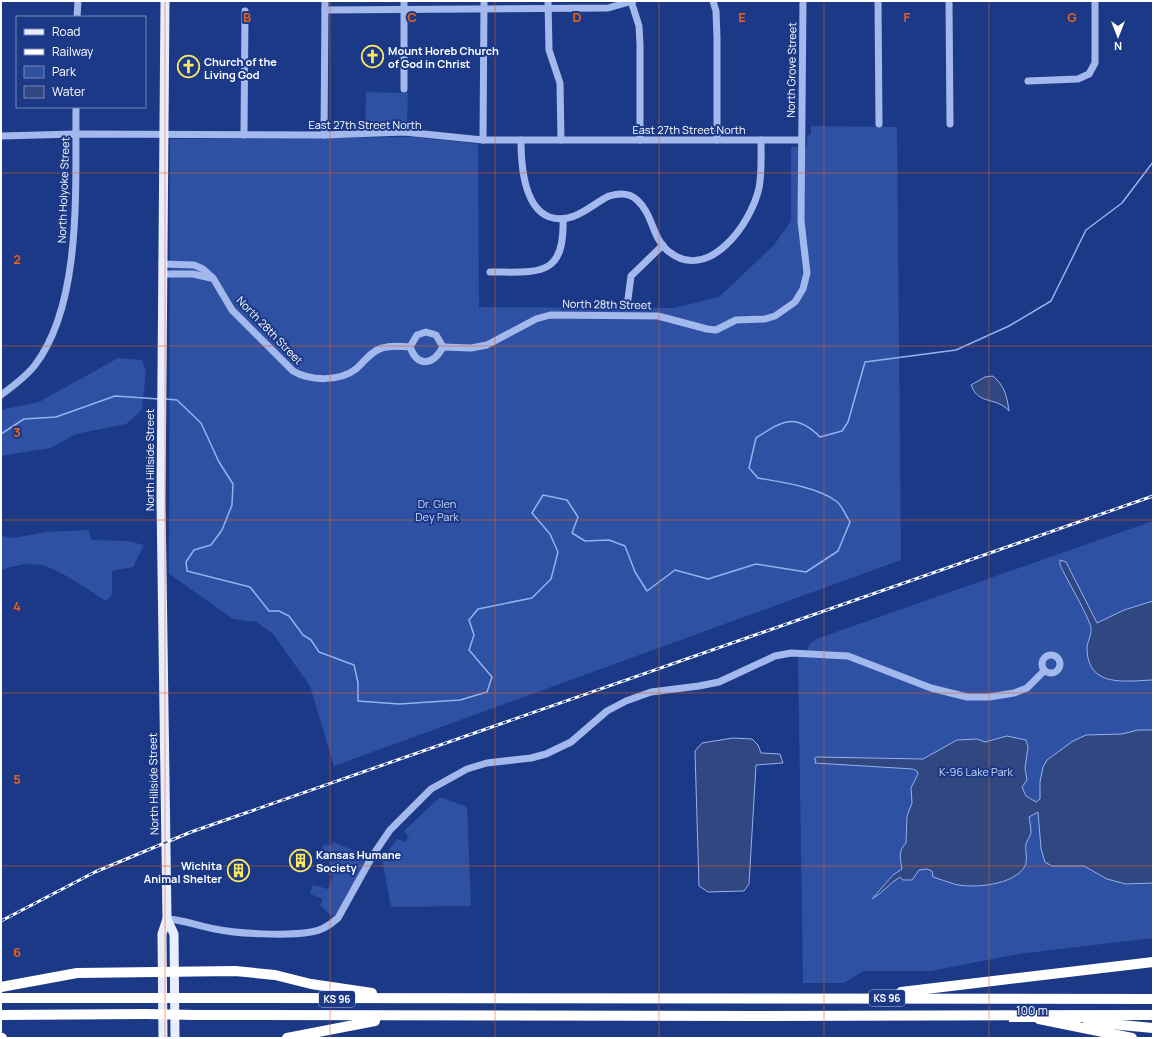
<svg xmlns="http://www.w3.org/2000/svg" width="1154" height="1039" font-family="Manrope,sans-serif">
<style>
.green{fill:#2e51a4}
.water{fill:#314781;stroke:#96b1ee}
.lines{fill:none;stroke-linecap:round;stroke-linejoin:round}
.stream{stroke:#96b1ee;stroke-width:1.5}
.minor{stroke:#a3b8ec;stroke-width:7}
.major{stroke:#e8edff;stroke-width:9}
.highway{stroke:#fff;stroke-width:10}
.rail-casing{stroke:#fff;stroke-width:3}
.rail{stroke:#1b3986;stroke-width:1.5;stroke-dasharray:4.5;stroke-linecap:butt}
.highway-bridge{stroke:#fff;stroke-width:10}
.grid{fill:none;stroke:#e96118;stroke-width:1;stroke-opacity:0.55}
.labels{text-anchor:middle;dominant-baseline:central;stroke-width:4;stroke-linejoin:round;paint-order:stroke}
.shield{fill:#1b3986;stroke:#bbc4db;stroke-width:1}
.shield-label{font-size:10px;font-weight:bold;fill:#fff}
.poi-label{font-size:11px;font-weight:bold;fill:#fff;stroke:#1b3986;text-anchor:start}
.street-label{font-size:11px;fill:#fff;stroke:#1b3986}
.park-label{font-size:11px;fill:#c8d6f8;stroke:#1b3986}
.grid-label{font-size:13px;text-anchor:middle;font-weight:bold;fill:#e96118;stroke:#1b3986;stroke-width:4;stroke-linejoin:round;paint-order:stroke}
</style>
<rect width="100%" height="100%" fill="#1b3986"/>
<g class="green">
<polygon points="366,92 408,93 407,123 400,124 397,129 365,129"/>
<polygon points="811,126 897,127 901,560 334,766 310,686 273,634 257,622 233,619 169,574 170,139 413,137 478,144 479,307 673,308 719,297 774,245 791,221 791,147 807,147 807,136 811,134"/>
<polygon points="118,358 142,360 146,371 142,410 126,424 76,434 51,448 1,456 1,410 39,402"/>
<path d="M1153,521v417l-135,16 -87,17h-68l-19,12h-41l-5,-326h9c0,-11 2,-14 12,-19z"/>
<path d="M88,530l4,10 36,1 16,4 -11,22 -21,4v24l-6,6c-16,-10 -48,-33 -65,-36 -13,-3 -28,1 -40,5v-34l13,2 31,-6z"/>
<polygon points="440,797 467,807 471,906 391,907 382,859 397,839 405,842 408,838 410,839 404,831"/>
<polygon points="333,842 355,851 367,859 338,912 333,917 320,905 323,899 310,894 313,885 328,889 333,876 328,873 333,856 327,855 328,851 322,850 324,844 332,846"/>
</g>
<g class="water">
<path d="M993,376c12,10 14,21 16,35 -13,-15 -30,-5 -38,-26l14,-8z"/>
<path d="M1060,560l6,2 31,61 27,-13 29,-9v79c-28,1 -65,8 -66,-31 0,-7 5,-15 4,-21 -1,-9 -26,-52 -31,-63z"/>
<path d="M1138,730h15v153l-27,1 -19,-5 -23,-13h-32l-7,-4 -4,-13 -3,-37 -9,5c1,5 2,11 2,16 -1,4 -4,7 -5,11 -1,8 2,14 -1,22 -10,19 -52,23 -71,18 -7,-2 -14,-5 -21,-7l-1,-6 -5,-2 -8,1 -7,10h-9l-3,-3c-11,6 -17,16 -28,22l21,-24 9,-6c-2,-11 -4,-18 4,-26l1,-27 5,-13 -1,-15 7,-14 -1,-3 -4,-2 -98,-6 1,-3 -2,-1 2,-2 107,2 34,-19 20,-1 8,3 22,-6 19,4 2,7 -3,21 2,12 -5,7 4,9 10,6 4,-3v-17l3,-15 4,-7 26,-19 13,-6 36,-1z"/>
<polygon points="733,738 752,739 758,745 761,753 780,754 783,763 756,765 749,884 744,891 708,892 699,886 695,751 702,743"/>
</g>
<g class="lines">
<g class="stream">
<path d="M165,399l12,1 24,23 18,39 14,22 -1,21 -10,25 -11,15 -17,5 -8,12 1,9 63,16 19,24h10l10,5 14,19 8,5 8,12 35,13 4,18v18l41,3 61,-4 27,-8 5,-15 -23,-27 5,-15 -5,-15 9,-11 54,-11 19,-19 7,-27 -8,-18 -18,-21 11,-18 24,5 11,17 -6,16 13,8 24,-1 16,6 10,26 12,19 28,-21 33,9 48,-15 50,8 32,-21 12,-29c-4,-6 -8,-17 -14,-21 -19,-14 -55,-19 -78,-23l-9,-10 7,-30c26,-17 39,-26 64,-1l22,-6 6,-9 17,-60 91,-12 53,-24 42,-25 35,-71 36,-27 31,-41"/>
<polyline points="1,434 24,419 56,417 115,396 159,399"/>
</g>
<g class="minor">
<polyline points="548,1 549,50 560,83 561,140"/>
<polyline points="631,1 639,26 640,44 640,140"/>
<polyline points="713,1 716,11 717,38 717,140"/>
<polyline points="878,1 879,124"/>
<polyline points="949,1 950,124"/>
<polyline points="325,10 608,8 633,1"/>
<polyline points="77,17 78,1"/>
<polyline points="1028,81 1078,79 1089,74 1095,63 1095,1"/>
<polyline points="404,89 404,1"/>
<polyline points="244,135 245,11"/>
<polyline points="324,135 325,1"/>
<polyline points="1,136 76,134 324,135 404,132 483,140 801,140"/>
<polyline points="483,140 484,1"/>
<path d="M521,140c0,29 4,86 47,78 15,-3 28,-16 41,-22 10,-3 20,-4 28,4 16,14 15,38 31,51 40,33 83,-27 91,-63 3,-15 2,-32 2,-48"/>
<path d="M162,264l32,1 9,4 10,9 19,32 61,61c17,10 46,11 63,-2 8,-7 15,-18 26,-21 9,-3 19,-2 28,-1"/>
<path d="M490,272c48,0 75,6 73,-53"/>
<polyline points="162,274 193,274 211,278"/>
<polyline points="628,299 631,276 663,245"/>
<path d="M426,332l10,3 7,12c-10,18 -25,21 -33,0l7,-12z"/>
<polyline points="443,347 471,348 487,345 536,319 550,315 658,316 707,329 716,330 736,320 765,319 775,316 795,302 803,289 807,273 801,221 803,1"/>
<path d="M1,395c12,-9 25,-18 34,-30 48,-63 40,-181 41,-258"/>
<circle cx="1051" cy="664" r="9"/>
<path d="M167,919c17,1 32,7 48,10 23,5 73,7 96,3 10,-1 19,-7 27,-14l35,-63 17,-25 41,-41 36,-20 20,-6 44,-5 15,-4 25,-12 36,-31 19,-10 25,-9 48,-6 20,-4 56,-26 16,-3 57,3 83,32 36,9h22l25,-4 13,-5 17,-17"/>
</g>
<g class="major">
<polyline points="167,919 174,934 175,1038"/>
<polyline points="163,1038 162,934 167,919 161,501 165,1"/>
</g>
<g class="highway">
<polyline points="1,987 77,973 235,971 275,975 311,984 372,993"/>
<polyline points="901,992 1153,962"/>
<polyline points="1,998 146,998"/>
<polyline points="195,998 1153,999"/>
<polyline points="1,1015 145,1014"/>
<polyline points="196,1015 760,1016 1153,1015"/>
<polyline points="1039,1019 1132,1038"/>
<polyline points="1088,1024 1100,1023 1153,1028"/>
<polyline points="1,1038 2,1038"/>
<polyline points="287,1038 375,1021"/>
</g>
<defs>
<polyline id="rail" points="1,921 95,872 191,832 1153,496"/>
</defs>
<use href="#rail" class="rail-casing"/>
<use href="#rail" class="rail"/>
<g class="highway-bridge">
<polyline points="146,998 195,998"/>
<polyline points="145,1014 196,1015"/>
</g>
</g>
<path class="grid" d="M165,1v1037M330,1v1037M495,1v1037M659,1v1037M824,1v1037M989,1v1037M1,173h1152M1,346h1152M1,520h1152M1,693h1152M1,866h1152"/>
<defs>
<symbol id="church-ring" viewBox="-11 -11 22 22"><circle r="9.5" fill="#1b3986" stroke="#fde960" stroke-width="1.5"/><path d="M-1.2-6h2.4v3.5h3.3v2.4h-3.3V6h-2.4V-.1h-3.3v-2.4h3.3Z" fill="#fde960"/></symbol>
<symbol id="building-ring" viewBox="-11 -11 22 22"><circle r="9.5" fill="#1b3986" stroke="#fde960" stroke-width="1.5"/><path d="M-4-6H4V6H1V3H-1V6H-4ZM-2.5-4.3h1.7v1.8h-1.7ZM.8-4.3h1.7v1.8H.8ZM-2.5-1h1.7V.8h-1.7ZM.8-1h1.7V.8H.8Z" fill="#fde960"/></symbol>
</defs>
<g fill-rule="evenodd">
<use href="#church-ring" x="360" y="44" width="25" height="25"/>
<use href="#church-ring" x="176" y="54" width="25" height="25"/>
<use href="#building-ring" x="288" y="848" width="25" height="25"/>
<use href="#building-ring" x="226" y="858" width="25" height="25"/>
</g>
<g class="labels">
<g class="shield">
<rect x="869" y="990" width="36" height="16" rx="3"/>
<rect x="319" y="991" width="36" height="16" rx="3"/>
</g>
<g class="shield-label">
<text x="887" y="998">KS 96</text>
<text x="337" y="999">KS 96</text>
</g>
<g class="poi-label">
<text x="388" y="50">Mount Horeb Church<tspan x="388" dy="13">of God in Christ</tspan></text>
<text x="204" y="61">Church of the<tspan x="204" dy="13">Living God</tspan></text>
<text x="316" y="854">Kansas Humane<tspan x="316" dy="13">Society</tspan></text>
<text x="222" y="865" text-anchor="end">Wichita<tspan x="222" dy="13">Animal Shelter</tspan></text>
</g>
<g class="street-label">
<text transform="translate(791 70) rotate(-89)">North Grove Street</text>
<text x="365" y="124">East 27th Street North</text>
<text x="689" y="129">East 27th Street North</text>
<text transform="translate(63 190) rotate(-88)">North Holyoke Street</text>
<text transform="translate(607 304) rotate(1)">North 28th Street</text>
<text transform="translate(270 330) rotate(46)">North 28th Street</text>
<text transform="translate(149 460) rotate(-90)">North Hillside Street</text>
<text transform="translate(153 784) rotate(-91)">North Hillside Street</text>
</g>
<g class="park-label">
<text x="437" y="503">Dr. Glen<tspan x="437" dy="13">Dey Park</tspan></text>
<text x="976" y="771">K-96 Lake Park</text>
</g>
</g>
<g class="grid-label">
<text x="247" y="22">B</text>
<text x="412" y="22">C</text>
<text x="577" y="22">D</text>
<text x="742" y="22">E</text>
<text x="907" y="22">F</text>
<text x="1072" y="22">G</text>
<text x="17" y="264">2</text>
<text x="17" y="437">3</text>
<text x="17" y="611">4</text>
<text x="17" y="784">5</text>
<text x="17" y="957">6</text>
</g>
<rect width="1154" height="1039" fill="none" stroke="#ffffff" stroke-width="4"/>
<rect x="16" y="16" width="130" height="92" fill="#1b3986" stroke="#7688b6"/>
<rect x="24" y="29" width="20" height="6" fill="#e8edff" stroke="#7688b6"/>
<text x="52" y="36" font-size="12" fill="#ffffff">Road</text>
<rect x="24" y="49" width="20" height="6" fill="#ffffff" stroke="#7688b6"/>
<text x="52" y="56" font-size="12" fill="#ffffff">Railway</text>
<rect x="24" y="66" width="20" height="12" fill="#2e51a4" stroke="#7688b6"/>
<text x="52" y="76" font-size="12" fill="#ffffff">Park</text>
<rect x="24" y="86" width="20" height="12" fill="#314781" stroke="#7688b6"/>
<text x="52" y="96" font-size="12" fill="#ffffff">Water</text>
<g transform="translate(1118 36) rotate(180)" stroke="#1b3986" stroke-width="3" paint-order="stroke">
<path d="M0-3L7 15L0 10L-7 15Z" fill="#ffffff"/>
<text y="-6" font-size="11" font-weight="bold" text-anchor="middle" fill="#ffffff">N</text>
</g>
<path d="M1010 1015v6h80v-6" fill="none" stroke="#ffffff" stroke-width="2"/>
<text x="1016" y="1015" font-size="12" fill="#ffffff" stroke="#1b3986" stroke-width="3" paint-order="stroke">100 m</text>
</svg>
